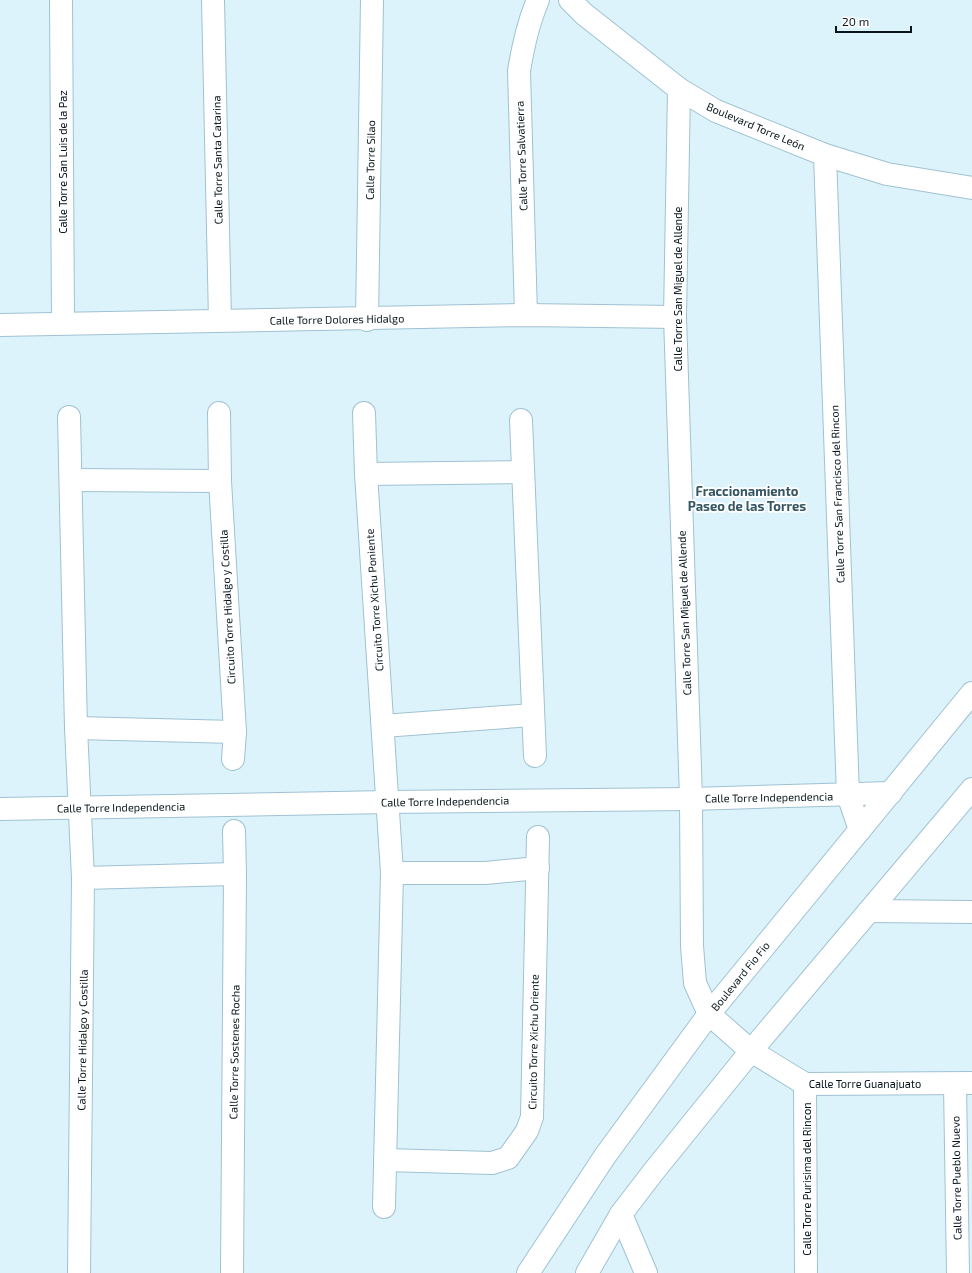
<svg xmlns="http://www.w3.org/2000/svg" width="972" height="1273" font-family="'Exo 2',sans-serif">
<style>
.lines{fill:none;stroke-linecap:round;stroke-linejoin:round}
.minor-casing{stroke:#9fc2d1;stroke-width:24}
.minor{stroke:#fff;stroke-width:22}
.labels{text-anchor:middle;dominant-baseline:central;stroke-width:3.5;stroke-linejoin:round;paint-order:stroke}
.street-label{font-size:11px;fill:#07151a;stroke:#fff}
.quarter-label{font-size:13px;font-weight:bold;fill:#365763;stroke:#fff}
</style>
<rect width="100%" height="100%" fill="#ddf3fc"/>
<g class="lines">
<defs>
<g id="minor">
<polyline points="61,0 63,323"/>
<polyline points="213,0 220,320"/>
<polyline points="570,0 584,14 679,89 716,111 825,155 887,174 972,188"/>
<polyline points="679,89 675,317 691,799 692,946 695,983 709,1014 751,1051 805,1084 972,1083"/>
<polyline points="825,155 848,795 860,830"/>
<path d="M526,315l-7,-244c4,-25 9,-48 19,-71"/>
<polyline points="367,320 372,0"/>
<polyline points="0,325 526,315 675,317"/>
<polyline points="219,413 220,481 235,732 233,759"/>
<polyline points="364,413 366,474 392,873 384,1207"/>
<polyline points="69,417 76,728 83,878 79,1273"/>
<polyline points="521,420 535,756"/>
<polyline points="366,474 522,472"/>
<polyline points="71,480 220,481"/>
<polyline points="383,726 532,715"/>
<polyline points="76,728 235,732"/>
<polyline points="0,809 388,802 691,799 891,793"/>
<polyline points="392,873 485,873 538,868"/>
<polyline points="83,878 235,874"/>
<polyline points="869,911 972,912"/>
<polyline points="805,1084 806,1273"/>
<polyline points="955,1084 958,1273"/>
<polyline points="385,1160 492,1163 508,1158 527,1131 532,1117 538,837"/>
<polyline points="621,1214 646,1273"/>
<polyline points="232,1273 235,874 234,831"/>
<polyline points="528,1273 605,1156 709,1014 972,693"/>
<polyline points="587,1273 621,1214 654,1171 751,1051 972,789"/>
</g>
</defs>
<use href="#minor" class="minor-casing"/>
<use href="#minor" class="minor"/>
</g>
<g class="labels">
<g class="street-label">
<text transform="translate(756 126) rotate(23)">Boulevard Torre León</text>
<text transform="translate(521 156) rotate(-92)">Calle Torre Salvatierra</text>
<text transform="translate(217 160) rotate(-91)">Calle Torre Santa Catarina</text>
<text transform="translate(370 160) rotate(-89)">Calle Torre Silao</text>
<text transform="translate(62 162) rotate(-90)">Calle Torre San Luis de la Paz</text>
<text transform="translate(677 289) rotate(-90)">Calle Torre San Miguel de Allende</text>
<text transform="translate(337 319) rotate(-1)">Calle Torre Dolores Hidalgo</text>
<text transform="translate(837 494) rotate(-92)">Calle Torre San Francisco del Rincon</text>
<text transform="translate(374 600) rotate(-94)">Circuito Torre Xichu Poniente</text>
<text transform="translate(227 607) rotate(-93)">Circuito Torre Hidalgo y Costilla</text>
<text transform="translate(684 613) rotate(-92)">Calle Torre San Miguel de Allende</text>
<text transform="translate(769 797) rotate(-1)">Calle Torre Independencia</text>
<text transform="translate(445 801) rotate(-1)">Calle Torre Independencia</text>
<text transform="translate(121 807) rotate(-1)">Calle Torre Independencia</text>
<text transform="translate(740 976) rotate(-51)">Boulevard Fio Fio</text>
<text transform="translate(82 1040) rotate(-89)">Calle Torre Hidalgo y Costilla</text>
<text transform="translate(533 1042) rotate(-89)">Circuito Torre Xichu Oriente</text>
<text transform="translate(234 1052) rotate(-89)">Calle Torre Sostenes Rocha</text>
<text x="865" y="1083">Calle Torre Guanajuato</text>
<text transform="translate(956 1178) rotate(-91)">Calle Torre Pueblo Nuevo</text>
<text transform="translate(806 1179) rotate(-90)">Calle Torre Purisima del Rincon</text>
</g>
<g class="quarter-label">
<text x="747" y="491">Fraccionamiento<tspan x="747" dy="15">Paseo de las Torres</tspan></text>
</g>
</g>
<path d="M836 26v6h75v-6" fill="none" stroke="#07151a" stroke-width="2"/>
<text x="842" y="26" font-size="12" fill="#07151a" stroke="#ffffff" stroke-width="3" paint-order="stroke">20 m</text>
</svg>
